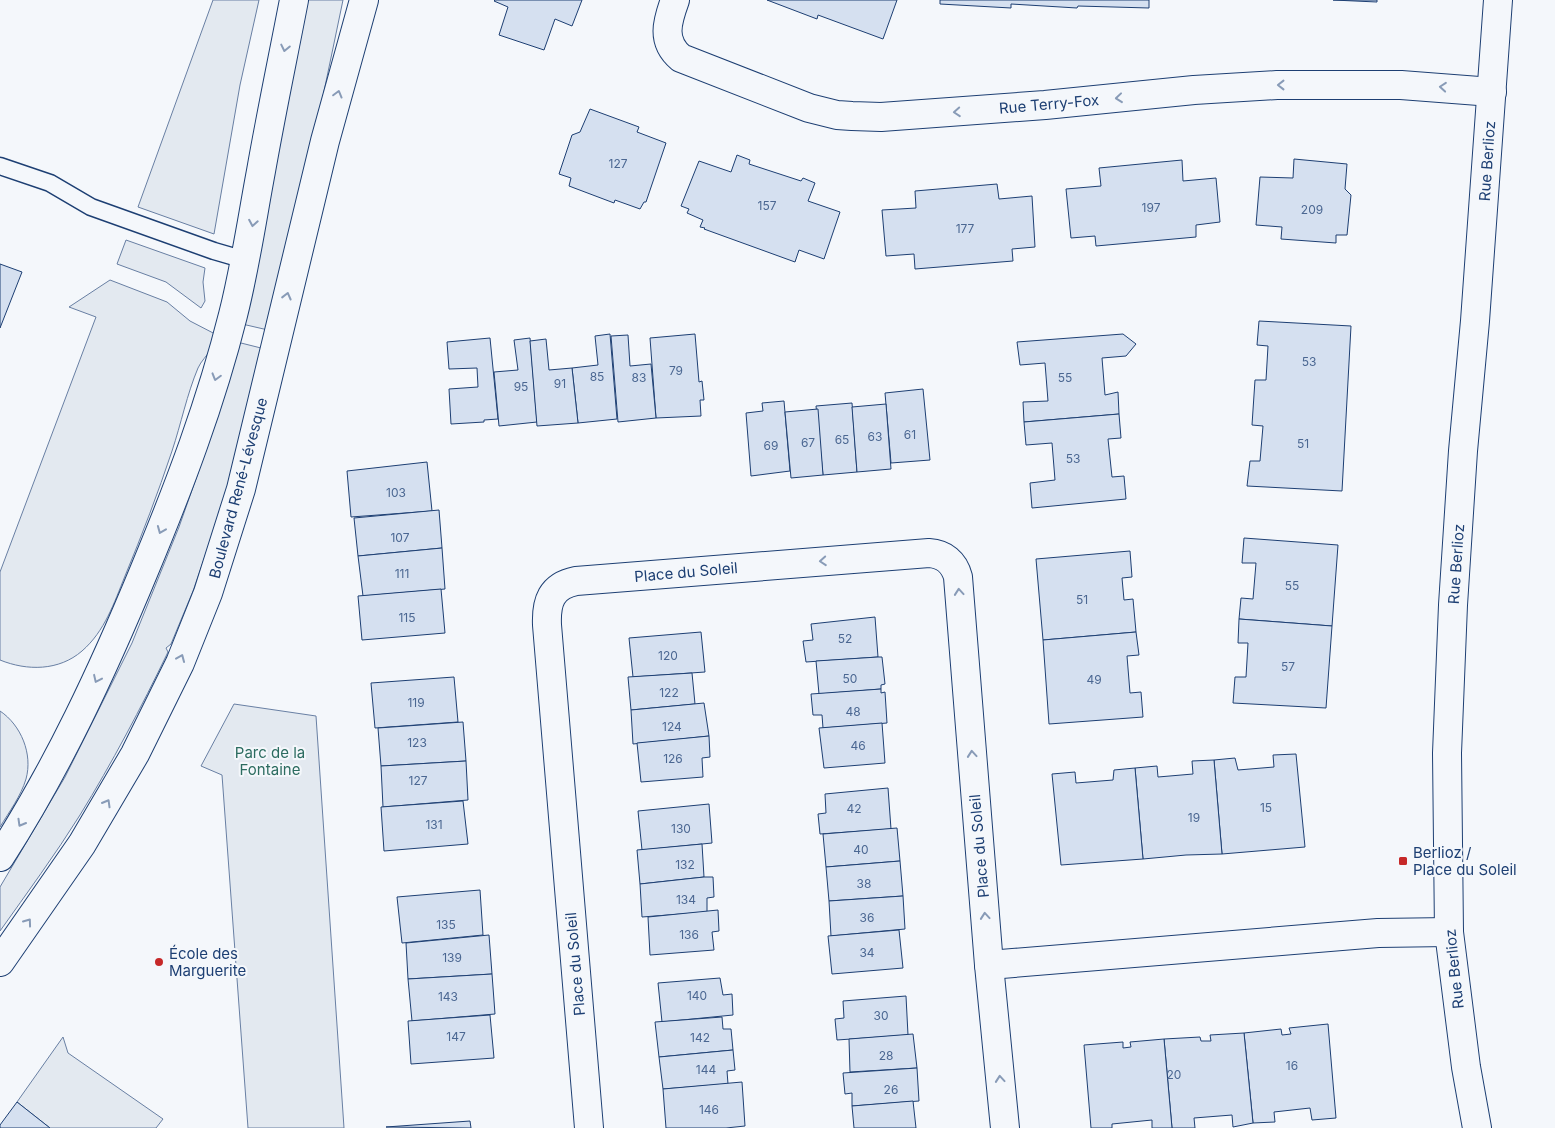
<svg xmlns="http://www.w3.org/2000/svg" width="1555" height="1128" font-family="Inter,sans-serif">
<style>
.green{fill:#e3e9f0;stroke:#687fa3}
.building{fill:#d5e0f0;stroke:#1d3f73}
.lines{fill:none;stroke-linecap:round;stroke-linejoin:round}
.service-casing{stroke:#1d3f73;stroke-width:19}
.minor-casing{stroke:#1d3f73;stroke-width:30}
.tertiary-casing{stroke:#1d3f73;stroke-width:30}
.service{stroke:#f4f7fb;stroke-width:16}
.minor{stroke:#f4f7fb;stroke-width:28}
.tertiary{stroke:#f4f7fb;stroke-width:28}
.oneway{stroke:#889bb7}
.poi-dot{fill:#c62828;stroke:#f4f7fb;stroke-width:2}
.labels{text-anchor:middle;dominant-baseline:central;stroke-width:4;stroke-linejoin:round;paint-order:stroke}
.number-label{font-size:12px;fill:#4b6792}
.street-label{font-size:15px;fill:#1d3f73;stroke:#f4f7fb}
.park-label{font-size:15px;fill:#2c6c60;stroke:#f4f7fb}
.poi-label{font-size:15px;fill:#1d3f73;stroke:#f4f7fb;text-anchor:start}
</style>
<rect width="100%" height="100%" fill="#f4f7fb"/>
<g class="green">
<polygon points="213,0 259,0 240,85 214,234 138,207"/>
<polygon points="308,0 343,0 302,197 268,330 242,324"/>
<polygon points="126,240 205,268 203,282 205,301 201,308 166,282 117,264"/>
<path d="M110,280l57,22 23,19 27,14c-2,5 -3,10 -6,14 -4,7 -10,12 -13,19 -11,26 -17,56 -26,83 -14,42 -30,84 -47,125 -11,27 -20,55 -43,75 -23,20 -55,20 -82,9v-88l96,-255 -27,-10z"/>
<path d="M237,342l28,7 -36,138 -36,104 -22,53 -5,4 2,4c-27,56 -56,111 -88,163 -25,40 -53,78 -80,116v-44l65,-110 67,-134 47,-116 19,-54z"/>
<polygon points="234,704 316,716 344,1128 248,1128 222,775 201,766"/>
<path d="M0,711c21,14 33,43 26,68 -5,17 -17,33 -26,48z"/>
<polygon points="63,1037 68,1053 163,1119 156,1128 50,1128 17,1102"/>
</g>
<g class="building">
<polygon points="495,0 582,0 572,26 555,19 544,50 499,35 508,7 494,1"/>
<polygon points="767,0 897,0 883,39 818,15 817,19"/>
<polygon points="940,0 1149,0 1149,8 1078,6 1077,8 1011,4 1011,8 940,4"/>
<polygon points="1333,0 1377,0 1377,2"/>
<polygon points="590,109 639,127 637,132 666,143 646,202 644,202 640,209 615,200 614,203 569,186 571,178 559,174 572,135 580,132"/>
<polygon points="737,155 750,160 749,164 801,181 803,178 815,183 808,201 840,212 824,259 799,250 795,262 704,229 705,228 700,227 703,220 687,213 689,209 681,206 699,161 731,172"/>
<polygon points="1294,159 1347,164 1345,189 1351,195 1347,235 1336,235 1336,243 1281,239 1282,227 1256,225 1260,177 1293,178"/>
<polygon points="1182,160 1183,181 1216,178 1220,222 1196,225 1196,237 1096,246 1095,236 1071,238 1066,189 1101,186 1099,168"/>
<polygon points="997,184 999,199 1032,196 1035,247 1012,249 1013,261 915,269 914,254 886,256 882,210 916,208 915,191"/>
<polygon points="0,264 22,272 0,328"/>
<polygon points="1259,321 1351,326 1342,491 1247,486 1250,461 1260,461 1263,426 1252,425 1255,380 1266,380 1268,346 1257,345"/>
<polygon points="610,334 617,419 578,423 572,368 598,365 595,336"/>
<polygon points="695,334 699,382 702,381 704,400 700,400 701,416 656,418 650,338"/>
<polygon points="1123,334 1136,344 1126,356 1102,358 1105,395 1118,392 1119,414 1024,422 1023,402 1048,401 1045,363 1020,365 1017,342"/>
<polygon points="628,335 630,366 651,364 656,418 618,422 611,336"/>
<polygon points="490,338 498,419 484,420 484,422 451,424 449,389 478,387 477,368 449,369 447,342"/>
<polygon points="530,338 537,422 499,426 494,372 518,370 514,340"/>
<polygon points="546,339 549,370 572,368 578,423 537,426 530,341"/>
<polygon points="923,389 930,460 891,463 885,393"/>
<polygon points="784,401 790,471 751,476 746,413 763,411 762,403"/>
<polygon points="852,403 857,472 823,475 816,406"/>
<polygon points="886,404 891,469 857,472 852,407"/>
<polygon points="818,409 823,475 791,478 785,412"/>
<polygon points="1119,414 1121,438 1108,439 1112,477 1124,476 1126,499 1032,508 1030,483 1055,480 1052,443 1026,445 1024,422"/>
<polygon points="427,462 432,511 351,517 347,471"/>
<polygon points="439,510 442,548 358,556 354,518"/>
<polygon points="1244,538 1338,545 1332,626 1239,619 1241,598 1253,599 1256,563 1242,563"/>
<polygon points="442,548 445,589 363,596 358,556"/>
<polygon points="1130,551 1132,577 1122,578 1124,600 1133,599 1136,632 1043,640 1036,559"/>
<polygon points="441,589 445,633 362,640 358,596"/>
<polygon points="875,617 878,657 806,662 803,641 813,640 811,624"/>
<polygon points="1239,619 1332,626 1326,708 1233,703 1235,677 1246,677 1248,643 1238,643"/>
<polygon points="701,632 705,672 633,677 629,638"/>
<polygon points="1136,632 1139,655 1127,656 1130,693 1141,692 1143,717 1049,724 1043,640"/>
<polygon points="878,657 882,657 885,684 881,685 881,689 819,694 816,661"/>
<polygon points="692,673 695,704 631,710 628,677"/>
<polygon points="454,677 458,722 375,728 371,683"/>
<polygon points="881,689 881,693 885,692 887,723 823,728 822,715 813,715 811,694"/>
<polygon points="704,703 709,736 633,744 631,710"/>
<polygon points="463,722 466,761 381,766 378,728"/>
<polygon points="882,723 885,763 824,768 819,728"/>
<polygon points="709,736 710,757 702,758 703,777 641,782 637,743"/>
<polygon points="1296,754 1305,847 1222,854 1214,760 1235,758 1238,770 1274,767 1273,755"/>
<polygon points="1214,760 1222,854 1186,855 1143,859 1135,768 1157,766 1158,777 1193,774 1192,761"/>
<polygon points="466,761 468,800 383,807 381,766"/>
<polygon points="1135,768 1143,859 1061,865 1052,774 1075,772 1076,783 1113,780 1114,770"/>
<polygon points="888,788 891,829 820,834 818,814 826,813 825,794"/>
<polygon points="463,801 468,844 384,851 381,807"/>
<polygon points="709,804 712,843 642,850 638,811"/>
<polygon points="897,828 900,861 826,867 823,834"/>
<polygon points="702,844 704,877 640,884 637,850"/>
<polygon points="900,861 903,896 829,901 826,867"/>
<polygon points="704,877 713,877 714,897 707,898 707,912 642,917 640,884"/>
<polygon points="480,890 483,935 402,943 397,897"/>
<polygon points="903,896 905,929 831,936 829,901"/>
<polygon points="718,910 719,931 712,932 714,950 650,955 648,917"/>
<polygon points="899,930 903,968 832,974 828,936"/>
<polygon points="489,935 492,974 408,979 406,943"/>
<polygon points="492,974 495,1014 412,1021 408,979"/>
<polygon points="720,978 723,995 732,994 733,1015 662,1022 658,983"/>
<polygon points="906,996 908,1035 837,1040 835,1019 844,1018 843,1001"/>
<polygon points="490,1015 494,1058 411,1064 408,1021"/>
<polygon points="722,1017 723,1029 731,1029 733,1050 659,1057 655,1022"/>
<polygon points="1328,1024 1336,1118 1312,1120 1310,1108 1274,1112 1275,1122 1253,1123 1244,1033 1281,1029 1282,1035 1291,1034 1289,1028"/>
<polygon points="1244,1033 1253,1123 1233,1127 1232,1115 1194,1118 1195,1128 1172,1128 1164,1039 1200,1037 1201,1041 1211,1041 1210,1035"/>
<polygon points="913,1034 917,1068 850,1072 849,1039"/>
<polygon points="1164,1039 1172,1128 1152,1128 1152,1120 1112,1124 1112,1128 1091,1128 1084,1045 1123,1042 1123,1048 1131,1047 1130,1042"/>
<polygon points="733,1050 735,1070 727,1071 728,1084 663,1089 659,1057"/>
<polygon points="917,1068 919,1101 852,1106 852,1093 845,1094 843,1073"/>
<polygon points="742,1082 745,1126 726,1128 666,1128 663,1089"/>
<polygon points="913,1101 916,1128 854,1128 852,1106"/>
<polygon points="17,1102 50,1128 0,1128 0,1125"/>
<polygon points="470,1121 471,1128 386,1127"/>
</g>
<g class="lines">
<defs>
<polyline id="service" points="0,166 50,183 91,207 214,251 245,260"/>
<g id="minor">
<path d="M675,0c-8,22 -14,41 6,58l128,50 28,7 15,1 29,1 164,-12 149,-15 83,-5h124l91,7"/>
<polyline points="989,965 1378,933 1449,932"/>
<path d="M589,1128l-42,-503c-1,-23 4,-39 29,-44l353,-28c15,1 25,9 29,24l31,388 16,163"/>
<polyline points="1477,1128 1466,1067 1449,932 1447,753 1453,605 1463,451 1475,321 1498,0"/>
</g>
<g id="tertiary">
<path d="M0,857c58,-90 103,-187 144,-286 35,-84 67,-168 89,-256 12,-47 19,-96 28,-144 10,-57 22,-114 33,-171"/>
<polyline points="0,962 82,844 135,754 180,663 208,593 241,489 325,141 364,0"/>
</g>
</defs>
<use href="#service" class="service-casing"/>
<use href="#minor" class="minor-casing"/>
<use href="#tertiary" class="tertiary-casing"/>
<use href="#service" class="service"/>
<use href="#minor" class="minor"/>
<use href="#tertiary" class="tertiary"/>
</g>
<defs><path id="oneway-chevron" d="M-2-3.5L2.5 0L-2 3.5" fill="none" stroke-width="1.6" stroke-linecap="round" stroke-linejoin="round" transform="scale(1.25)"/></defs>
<g class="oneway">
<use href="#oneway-chevron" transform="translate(285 48) rotate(102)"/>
<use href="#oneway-chevron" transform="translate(1281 85) rotate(180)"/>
<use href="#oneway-chevron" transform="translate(1443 87) rotate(-175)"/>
<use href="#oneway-chevron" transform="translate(338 94) rotate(-75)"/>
<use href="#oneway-chevron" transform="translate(1119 98) rotate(174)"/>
<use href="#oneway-chevron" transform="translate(957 112) rotate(176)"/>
<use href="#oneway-chevron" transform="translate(253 223) rotate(100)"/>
<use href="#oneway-chevron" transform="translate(287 296) rotate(-76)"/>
<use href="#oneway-chevron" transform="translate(216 377) rotate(106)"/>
<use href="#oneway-chevron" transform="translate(161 530) rotate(112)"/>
<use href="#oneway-chevron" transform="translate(823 561) rotate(176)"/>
<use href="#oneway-chevron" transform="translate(959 592) rotate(-95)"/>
<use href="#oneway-chevron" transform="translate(181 658) rotate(-67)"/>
<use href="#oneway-chevron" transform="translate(97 679) rotate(115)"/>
<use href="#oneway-chevron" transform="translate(972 754) rotate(-95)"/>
<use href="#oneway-chevron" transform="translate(107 803) rotate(-60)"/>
<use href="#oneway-chevron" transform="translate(21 823) rotate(120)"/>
<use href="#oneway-chevron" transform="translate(985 916) rotate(-95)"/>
<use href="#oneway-chevron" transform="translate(28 922) rotate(-54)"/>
<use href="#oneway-chevron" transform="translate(1000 1079) rotate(-95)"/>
</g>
<g class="poi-dot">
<rect x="1398" y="856" width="10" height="10" rx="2.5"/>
<circle cx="159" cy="962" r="5"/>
</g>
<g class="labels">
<g class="number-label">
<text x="618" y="163">127</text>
<text x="767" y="205">157</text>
<text x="1151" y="207">197</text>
<text x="1312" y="209">209</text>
<text x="965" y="228">177</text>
<text x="1309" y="361">53</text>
<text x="676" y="370">79</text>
<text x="597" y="376">85</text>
<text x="639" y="377">83</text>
<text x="1065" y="377">55</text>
<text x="560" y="383">91</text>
<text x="521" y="386">95</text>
<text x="910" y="434">61</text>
<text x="875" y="436">63</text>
<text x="842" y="439">65</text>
<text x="808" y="442">67</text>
<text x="1303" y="443">51</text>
<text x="771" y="445">69</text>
<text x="1073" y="458">53</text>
<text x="396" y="492">103</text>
<text x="400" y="537">107</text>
<text x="402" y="573">111</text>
<text x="1292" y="585">55</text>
<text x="1082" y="599">51</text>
<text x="407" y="617">115</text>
<text x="845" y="638">52</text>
<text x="668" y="655">120</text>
<text x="1288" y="666">57</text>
<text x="850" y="678">50</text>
<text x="1094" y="679">49</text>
<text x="669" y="692">122</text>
<text x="416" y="702">119</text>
<text x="853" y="711">48</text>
<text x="672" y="726">124</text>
<text x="417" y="742">123</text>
<text x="858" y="745">46</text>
<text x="673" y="758">126</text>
<text x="418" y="780">127</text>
<text x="1266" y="807">15</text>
<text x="854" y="808">42</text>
<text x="1194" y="817">19</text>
<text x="434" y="824">131</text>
<text x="681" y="828">130</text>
<text x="861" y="849">40</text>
<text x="685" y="864">132</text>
<text x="864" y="883">38</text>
<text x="686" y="899">134</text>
<text x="867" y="917">36</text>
<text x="446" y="924">135</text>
<text x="689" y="934">136</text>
<text x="867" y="952">34</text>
<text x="452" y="957">139</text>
<text x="697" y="995">140</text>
<text x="448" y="996">143</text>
<text x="881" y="1015">30</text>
<text x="456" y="1036">147</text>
<text x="700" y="1037">142</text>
<text x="886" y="1055">28</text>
<text x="1292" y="1065">16</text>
<text x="706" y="1069">144</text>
<text x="1174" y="1074">20</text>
<text x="891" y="1089">26</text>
<text x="709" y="1109">146</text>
</g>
<g class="street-label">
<text transform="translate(1049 104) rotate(-5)">Rue Terry-Fox</text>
<text transform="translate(1487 161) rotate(-86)">Rue Berlioz</text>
<text transform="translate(238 488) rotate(-75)">Boulevard René-Lévesque</text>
<text transform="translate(1456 564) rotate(-86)">Rue Berlioz</text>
<text transform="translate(686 572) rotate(-5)">Place du Soleil</text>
<text transform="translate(979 846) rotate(-95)">Place du Soleil</text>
<text transform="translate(575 964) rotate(-95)">Place du Soleil</text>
<text transform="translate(1454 969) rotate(-96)">Rue Berlioz</text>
</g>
<g class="park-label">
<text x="270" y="752">Parc de la<tspan x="270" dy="17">Fontaine</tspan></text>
</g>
<g class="poi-label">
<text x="1413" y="852">Berlioz /<tspan x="1413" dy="17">Place du Soleil</tspan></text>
<text x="169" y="953">École des<tspan x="169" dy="17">Marguerite</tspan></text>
</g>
</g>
</svg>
